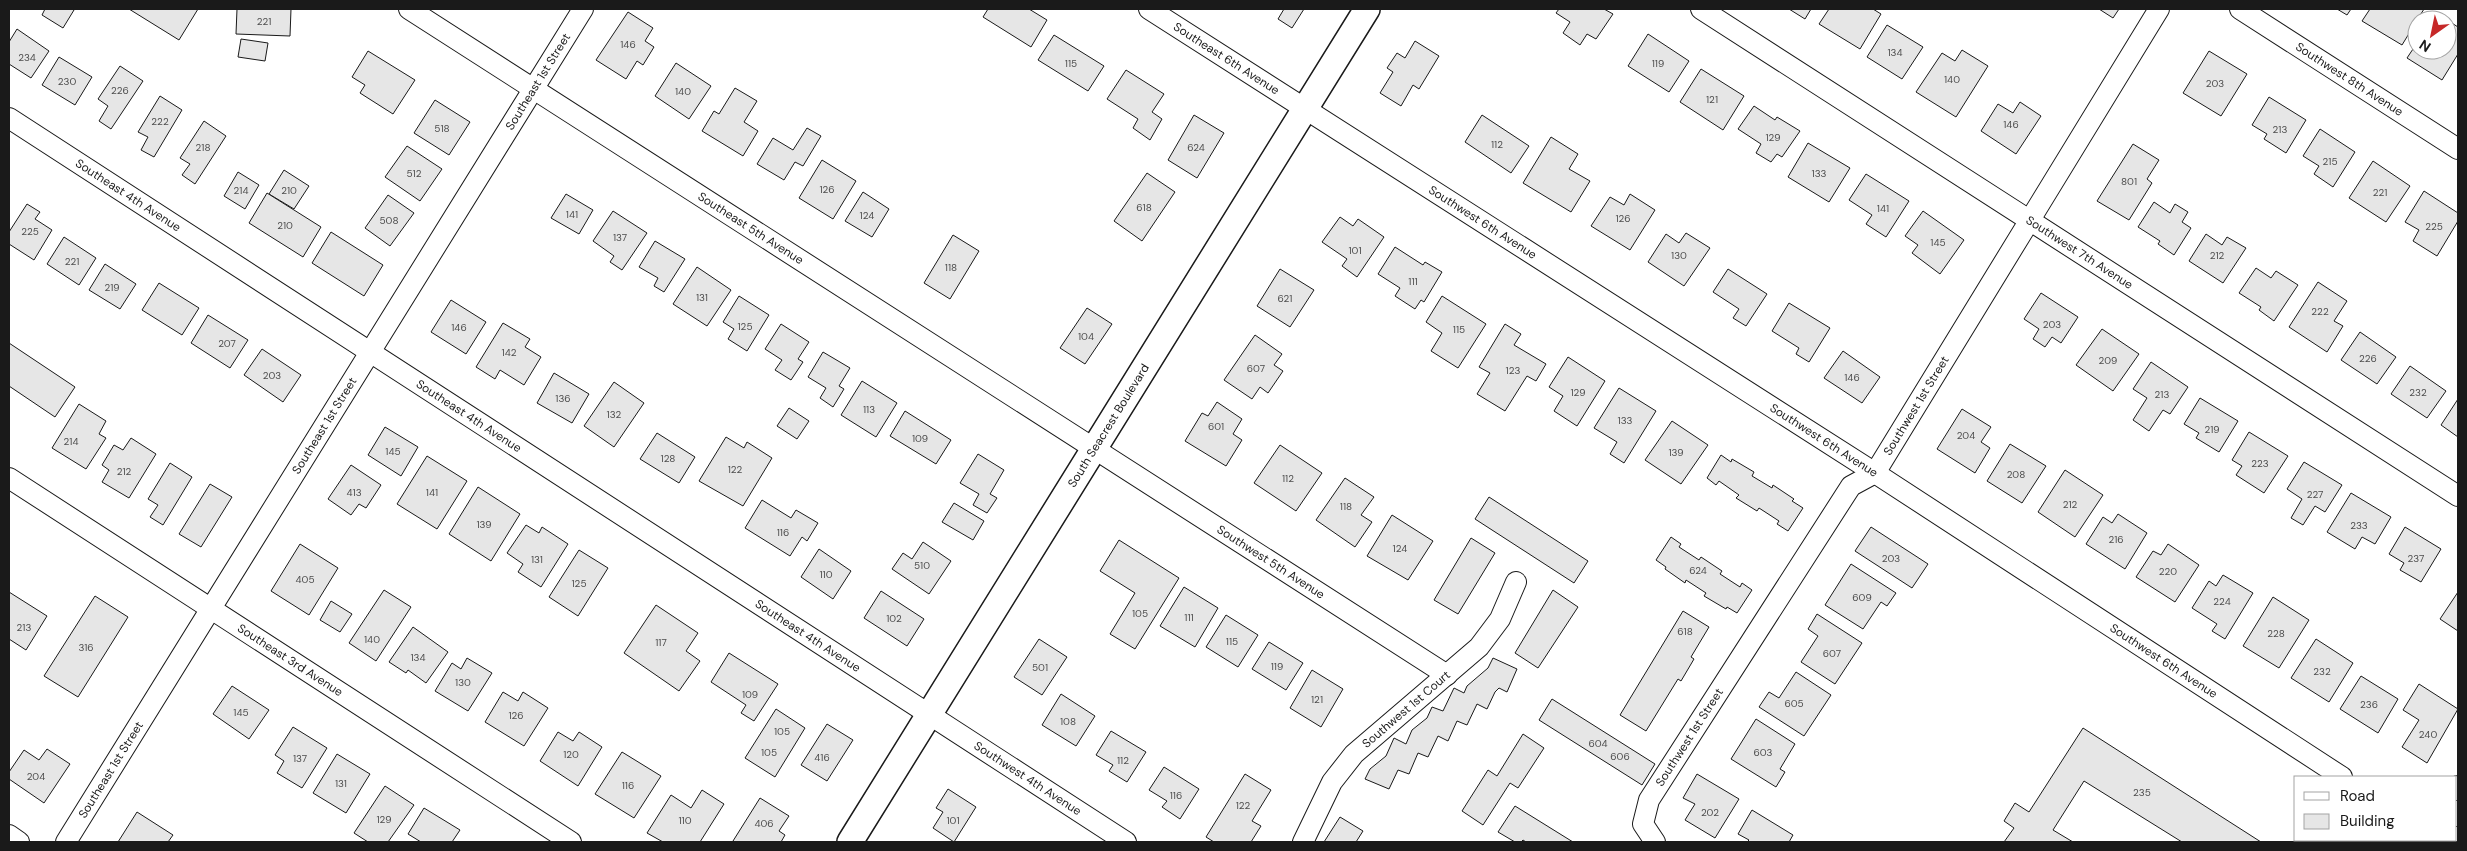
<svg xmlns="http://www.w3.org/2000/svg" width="2467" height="851" font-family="'DM Sans',sans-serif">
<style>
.building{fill:#e6e6e6;stroke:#1a1a1a}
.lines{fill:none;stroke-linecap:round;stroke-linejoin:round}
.minor-casing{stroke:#1a1a1a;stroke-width:22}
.tertiary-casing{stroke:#1a1a1a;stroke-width:28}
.minor{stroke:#fff;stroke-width:20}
.tertiary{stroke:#fff;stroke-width:25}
.labels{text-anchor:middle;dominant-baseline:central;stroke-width:4;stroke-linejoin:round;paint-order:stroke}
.number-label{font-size:10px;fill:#4d4d4d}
.street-label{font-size:12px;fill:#1a1a1a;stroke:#fff}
</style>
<rect width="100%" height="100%" fill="#fff"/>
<g class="building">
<polygon points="45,9 72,9 74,10 63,28 42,15"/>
<polygon points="129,9 198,9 179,40"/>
<polygon points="237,9 291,9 290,36 236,34"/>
<polygon points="988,9 1029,9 1047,20 1031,47 983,17"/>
<polygon points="1284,9 1304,9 1292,28 1278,19"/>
<polygon points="1559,9 1604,9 1613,14 1596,39 1587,34 1580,45 1563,33 1570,22 1556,13"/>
<polygon points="1789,9 1811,9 1805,19"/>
<polygon points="1829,9 1873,9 1881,14 1860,49 1819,24"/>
<polygon points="2099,9 2119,9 2113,18"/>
<polygon points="2337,9 2351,9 2347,15"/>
<polygon points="2370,9 2424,9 2402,45 2362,21"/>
<polygon points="628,12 653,28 645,41 654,47 643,65 637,61 626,79 596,60"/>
<polygon points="2447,20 2458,27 2458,54 2442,80 2407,58 2417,43 2417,50 2447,50"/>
<polygon points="1887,25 1923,47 1902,79 1867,57"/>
<polygon points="17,29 49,51 31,78 9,64 9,42"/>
<polygon points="1648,34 1689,61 1669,92 1628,66"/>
<polygon points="1054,35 1104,66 1088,91 1038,60"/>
<polygon points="241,39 268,43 265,61 238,57"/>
<polygon points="1415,41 1439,56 1419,89 1413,85 1401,106 1380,93 1393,72 1387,68 1397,53 1405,58"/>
<polygon points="1962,50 1988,66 1956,117 1916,92 1942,53 1955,61"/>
<polygon points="368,51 415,80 393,114 360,93 365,85 352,77"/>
<polygon points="2209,51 2247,74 2221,116 2183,93"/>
<polygon points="59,57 92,77 75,105 42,85"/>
<polygon points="676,63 711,86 689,119 655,96"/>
<polygon points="120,66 143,81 111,129 99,121 108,106 98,99"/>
<polygon points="1701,69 1744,96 1723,130 1680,102"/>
<polygon points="1126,70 1164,94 1152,112 1162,119 1150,140 1133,128 1138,119 1107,99"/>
<polygon points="735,88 757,101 744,122 758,131 743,156 702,131 714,111 719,114"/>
<polygon points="160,96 182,110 154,157 141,150 148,137 138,132"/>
<polygon points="2269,97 2306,120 2286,153 2264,139 2267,134 2252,125"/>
<polygon points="435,100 470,122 449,155 414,133"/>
<polygon points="2020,102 2041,116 2016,154 1981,131 1998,104 2013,113"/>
<polygon points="1754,106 1775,120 1777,117 1800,131 1782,157 1777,154 1771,162 1756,153 1761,144 1738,129"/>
<polygon points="1194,115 1224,133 1197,178 1168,160"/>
<polygon points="1482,115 1529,146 1511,173 1465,142"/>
<polygon points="204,121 226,136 195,184 182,175 190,164 180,158"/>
<polygon points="807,128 821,136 803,166 795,162 784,180 757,164 773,138 793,150"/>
<polygon points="2320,129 2355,152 2333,187 2314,174 2319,166 2303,156"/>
<polygon points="1551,137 1578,154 1569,169 1590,181 1571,212 1523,183"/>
<polygon points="1808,143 1850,168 1829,202 1788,177"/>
<polygon points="2133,144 2159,160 2147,179 2152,183 2129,220 2097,201"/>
<polygon points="407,146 442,169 420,201 385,177"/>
<polygon points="822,160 856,181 833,219 799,198"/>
<polygon points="2373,161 2410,186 2386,222 2349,198"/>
<polygon points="284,170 309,186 294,209 269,194"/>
<polygon points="238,172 259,185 245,209 224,196"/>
<polygon points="1147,173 1175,192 1142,241 1114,221"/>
<polygon points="1866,174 1909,201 1886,237 1866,224 1872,215 1849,200"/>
<polygon points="2424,191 2458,213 2458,221 2437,256 2413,241 2419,230 2405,222"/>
<polygon points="863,192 889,209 872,237 845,221"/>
<polygon points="267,193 321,227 303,257 249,223"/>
<polygon points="566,194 593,210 579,234 551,218"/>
<polygon points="1630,194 1655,210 1630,250 1591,226 1610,197 1624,205"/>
<polygon points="388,195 414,213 390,246 365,228"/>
<polygon points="2154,202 2170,213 2175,204 2188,212 2182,222 2191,228 2174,255 2158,244 2160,241 2138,227"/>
<polygon points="27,204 40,212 35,219 52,230 34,260 9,244 9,232"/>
<polygon points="613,211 647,233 622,270 610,262 614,256 593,241"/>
<polygon points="1923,211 1964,240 1940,274 1912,253 1918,245 1905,236"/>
<polygon points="1340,217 1353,226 1358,219 1384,237 1357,277 1342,266 1347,259 1322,242"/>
<polygon points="331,232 383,265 364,296 312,263"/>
<polygon points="1686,233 1710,248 1684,286 1648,262 1666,234 1679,243"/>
<polygon points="2206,234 2222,245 2227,237 2246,248 2223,283 2189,261"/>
<polygon points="953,235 979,251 950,299 924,283"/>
<polygon points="64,237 96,258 79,285 47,264"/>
<polygon points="655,241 685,259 664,292 654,286 658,278 639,267"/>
<polygon points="1395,247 1423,265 1425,262 1442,272 1424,302 1421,300 1415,309 1395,296 1400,288 1378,274"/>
<polygon points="105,264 136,284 120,309 89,290"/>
<polygon points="697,267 731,290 707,326 673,304"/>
<polygon points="2256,268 2271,278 2276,271 2298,285 2274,321 2259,310 2261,307 2239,293"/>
<polygon points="1280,269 1314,290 1290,327 1257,306"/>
<polygon points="1728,269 1767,294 1746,326 1733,318 1739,309 1713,292"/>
<polygon points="2318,282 2347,301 2334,321 2343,326 2327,352 2289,327"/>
<polygon points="159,283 199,308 182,335 142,310"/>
<polygon points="2041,293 2078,317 2061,343 2052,337 2045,347 2033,339 2039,329 2024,319"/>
<polygon points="739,296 769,315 747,351 728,339 734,329 723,322"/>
<polygon points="1442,296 1486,324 1458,368 1431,351 1442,333 1426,322"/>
<polygon points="451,300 486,322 466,354 431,332"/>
<polygon points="1789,303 1830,328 1809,362 1796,354 1799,348 1772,331"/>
<polygon points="1087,308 1112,324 1085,364 1060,348"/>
<polygon points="208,315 248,340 230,368 191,343"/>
<polygon points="503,323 530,339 525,347 541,357 524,385 500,370 495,379 476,367"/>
<polygon points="781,324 809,342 798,359 803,362 791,380 775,370 782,360 765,349"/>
<polygon points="1505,324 1521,334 1514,345 1546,364 1536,381 1527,376 1505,411 1477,394 1490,373 1479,367"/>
<polygon points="2102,329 2139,354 2113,391 2076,365"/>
<polygon points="2360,332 2396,357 2377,384 2341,360"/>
<polygon points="1255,335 1282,354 1274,365 1283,371 1268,393 1260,387 1252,399 1224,380"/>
<polygon points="9,343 75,387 55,417 9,386"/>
<polygon points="262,349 301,375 283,402 244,375"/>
<polygon points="1843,351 1880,377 1862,403 1824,378"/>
<polygon points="823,352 850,368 839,386 844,389 833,407 820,398 826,388 808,377"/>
<polygon points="1568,357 1605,381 1577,426 1554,411 1563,396 1549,387"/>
<polygon points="2151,362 2188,387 2170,414 2163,410 2149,431 2133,420 2147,398 2133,389"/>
<polygon points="2410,366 2446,391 2427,418 2391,394"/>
<polygon points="554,373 589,394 572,423 537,403"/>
<polygon points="862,381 897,403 876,437 841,415"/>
<polygon points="614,382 644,403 614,447 584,426"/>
<polygon points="1619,388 1656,411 1624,463 1610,454 1617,442 1594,428"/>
<polygon points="2200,398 2238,421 2219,452 2196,438 2199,433 2184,424"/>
<polygon points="2458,399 2458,437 2441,425"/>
<polygon points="1217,402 1242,419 1233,434 1242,440 1226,466 1185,441 1202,413 1208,416"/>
<polygon points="79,404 106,421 99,434 106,438 86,469 52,448"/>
<polygon points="789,408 809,421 797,439 777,426"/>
<polygon points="1962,409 1991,427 1981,442 1990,448 1975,473 1937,449"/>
<polygon points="905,411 951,440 936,464 890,436"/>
<polygon points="1672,421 1708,445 1681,484 1645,460"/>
<polygon points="385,427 418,447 401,476 368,455"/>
<polygon points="2249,432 2288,456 2264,493 2236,475 2242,466 2232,460"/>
<polygon points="657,433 695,457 679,483 640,459"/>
<polygon points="726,437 744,448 747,442 772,458 743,506 699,481"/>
<polygon points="131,438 156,454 129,498 102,482 109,470 102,465 114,445 123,450"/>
<polygon points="2010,444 2046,466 2022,503 1987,481"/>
<polygon points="1280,445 1322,473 1296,511 1254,483"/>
<polygon points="978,454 1004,470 990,494 997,498 987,513 973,505 979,494 960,483"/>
<polygon points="1721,455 1731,462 1732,459 1754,472 1752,476 1772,488 1773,485 1794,499 1792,501 1803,508 1788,531 1777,524 1779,521 1759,508 1757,511 1736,498 1739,495 1719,481 1716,485 1707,478"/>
<polygon points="427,456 467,481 437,529 397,504"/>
<polygon points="2304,462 2342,485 2325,512 2315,506 2303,525 2291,518 2302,499 2287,489"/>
<polygon points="170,463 192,477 163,525 150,517 158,505 148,499"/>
<polygon points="351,465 381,485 366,508 359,504 351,515 328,499"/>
<polygon points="2065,470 2103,495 2075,537 2038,512"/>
<polygon points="1345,478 1374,497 1361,515 1372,522 1355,547 1316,520"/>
<polygon points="210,484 232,497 201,547 179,534"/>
<polygon points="478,487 520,514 491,561 449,534"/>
<polygon points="2351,493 2391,517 2375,544 2362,537 2355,549 2327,532"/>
<polygon points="1489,497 1588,561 1574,583 1475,519"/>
<polygon points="762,500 791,518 796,510 818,523 807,541 802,537 790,556 745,528"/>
<polygon points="954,503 984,521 973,540 942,522"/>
<polygon points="2118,514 2147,533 2125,569 2086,544 2103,517 2112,523"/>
<polygon points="1392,515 1433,541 1408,580 1367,556"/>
<polygon points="526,525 539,533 542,527 568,544 541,587 518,572 523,564 507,553"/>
<polygon points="1871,527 1928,564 1912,588 1855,551"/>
<polygon points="2405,527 2441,549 2421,582 2400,570 2404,563 2389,554"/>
<polygon points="1671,537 1681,544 1679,547 1699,560 1701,557 1722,571 1720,574 1740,587 1742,583 1752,590 1737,613 1727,607 1726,609 1704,596 1706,593 1686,580 1685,583 1665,569 1666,567 1656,560"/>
<polygon points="1471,538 1495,553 1458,614 1434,600"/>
<polygon points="1119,540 1179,578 1135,649 1110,634 1135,593 1100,571"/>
<polygon points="923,542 951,561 929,594 892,569 903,553 912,559"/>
<polygon points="300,544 338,568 309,615 271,591"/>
<polygon points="2168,544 2199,565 2175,602 2136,577 2153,551 2161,555"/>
<polygon points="819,549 851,571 833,599 801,577"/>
<polygon points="579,550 608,568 578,616 549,597"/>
<polygon points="1851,564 1896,593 1887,606 1881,602 1863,629 1825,605"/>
<polygon points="2223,575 2253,593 2225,639 2212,631 2217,624 2192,608 2209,581 2216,586"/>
<polygon points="1184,587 1218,608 1195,647 1160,626"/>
<polygon points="384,590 411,607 376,661 349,643"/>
<polygon points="1553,590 1578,607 1538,668 1515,653"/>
<polygon points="881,591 924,619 907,646 864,618"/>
<polygon points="9,592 47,616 26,650 9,639"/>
<polygon points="2458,592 2458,631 2440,619"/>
<polygon points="95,596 128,617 78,697 44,676"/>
<polygon points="2273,597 2309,620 2279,668 2243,646"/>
<polygon points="331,601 352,614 340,632 320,620"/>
<polygon points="656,605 698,633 686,651 700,661 679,691 624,653"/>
<polygon points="1683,611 1709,627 1691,657 1694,659 1681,681 1678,679 1646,731 1620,715"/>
<polygon points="1817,614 1862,643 1835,684 1801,662 1818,636 1808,629"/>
<polygon points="1226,615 1258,635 1238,667 1206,647"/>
<polygon points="413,627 448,652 426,683 408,670 406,673 389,662"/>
<polygon points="1039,639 1067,657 1042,695 1014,677"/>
<polygon points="2316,639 2353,663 2329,702 2291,678"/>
<polygon points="1269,642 1303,663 1286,690 1252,669"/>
<polygon points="729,653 778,684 754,721 741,713 746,705 711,682"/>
<polygon points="467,658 492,673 468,711 435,691 452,663 461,669"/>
<polygon points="1493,658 1517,669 1507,692 1499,688 1495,692 1487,709 1477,704 1467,725 1457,721 1448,741 1438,736 1428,757 1418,753 1409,774 1398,770 1389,789 1365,779 1370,769 1386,756 1394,738 1406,744 1412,730 1427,718 1432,707 1443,711 1454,688 1464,693 1467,686 1488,668"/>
<polygon points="1312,670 1343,689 1321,727 1290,708"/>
<polygon points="1796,672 1831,695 1804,736 1759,707 1769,692 1779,698"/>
<polygon points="2361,676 2398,699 2378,733 2340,709"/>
<polygon points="2419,684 2458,709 2427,763 2402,747 2419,720 2403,710"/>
<polygon points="232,686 269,710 249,739 213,714"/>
<polygon points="503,692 518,701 523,692 548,708 524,746 485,722"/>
<polygon points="1061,694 1095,716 1076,746 1042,725"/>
<polygon points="1552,699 1655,764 1642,785 1539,720"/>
<polygon points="776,709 805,728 775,777 745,758"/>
<polygon points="1756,719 1795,744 1780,769 1785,772 1776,787 1731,759"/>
<polygon points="827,724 853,740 827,781 801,765"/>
<polygon points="293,727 327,748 302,788 277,773 284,761 275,755"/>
<polygon points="2083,728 2261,842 2182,842 2084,781 2053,830 2073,842 2004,842 2014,828 2004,821 2015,803 2029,812"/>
<polygon points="1111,731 1146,752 1127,782 1109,771 1113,765 1096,755"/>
<polygon points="558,732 573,741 579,732 602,747 578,786 540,761"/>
<polygon points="1523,734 1544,748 1518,788 1510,783 1483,825 1462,811 1488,770 1497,776"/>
<polygon points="47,749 70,764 44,803 9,779 9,772 24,750 39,760"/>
<polygon points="622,752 661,776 634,818 595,794"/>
<polygon points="337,754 370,774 346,813 313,793"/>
<polygon points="1164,767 1199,789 1180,819 1162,807 1167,801 1149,790"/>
<polygon points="1245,774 1271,790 1252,821 1261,826 1251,842 1214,842 1206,837"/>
<polygon points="1697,774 1739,799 1715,838 1685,820 1695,804 1683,798"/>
<polygon points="385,786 414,805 388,842 368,842 354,833"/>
<polygon points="948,789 976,807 954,842 933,828 943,812 936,808"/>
<polygon points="702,790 724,804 700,842 663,842 647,833 671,795 691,808"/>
<polygon points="760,798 789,816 779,831 785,835 781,842 735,842 733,841"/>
<polygon points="1515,806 1573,842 1526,842 1523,840 1521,842 1515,842 1498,832"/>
<polygon points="424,808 460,830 452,842 421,842 408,834"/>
<polygon points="1752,810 1793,835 1789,842 1747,842 1749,840 1738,834"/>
<polygon points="137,812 173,835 168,842 118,842"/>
<polygon points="1340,817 1363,831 1356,842 1324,842"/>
</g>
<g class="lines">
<defs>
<g id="minor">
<path id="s1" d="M409,9l1038,666"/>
<path id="s2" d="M1149,9l726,464 467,304"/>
<path id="s3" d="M1701,9l757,487"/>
<path id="s4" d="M2240,9l218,140"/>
<path id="s5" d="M9,118l1117,724"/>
<path id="s6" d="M9,478l562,364"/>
<polyline points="2456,790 2458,786"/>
<polyline points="9,835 19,842"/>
<polyline points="2456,837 2458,837"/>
<path id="s7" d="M66,842l517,-833"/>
<path id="s8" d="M1303,842l29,-60 22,-28 125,-107 21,-28 16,-37"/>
<path id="s9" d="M1655,842l-12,-18 6,-24 202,-314 24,-13 284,-464"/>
<polyline points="2424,842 2426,840"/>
</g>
<g id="tertiary">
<path id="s10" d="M850,842l517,-833"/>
</g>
</defs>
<use href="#minor" class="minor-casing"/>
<use href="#tertiary" class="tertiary-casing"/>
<use href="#minor" class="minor"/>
<use href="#tertiary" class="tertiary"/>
</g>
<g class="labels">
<g class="number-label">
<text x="264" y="21">221</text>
<text x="628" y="44">146</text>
<text x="1895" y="52">134</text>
<text x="27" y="57">234</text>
<text x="1071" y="63">115</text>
<text x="1658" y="63">119</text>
<text x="1952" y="79">140</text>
<text x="67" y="81">230</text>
<text x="2215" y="83">203</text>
<text x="120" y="90">226</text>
<text x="683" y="91">140</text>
<text x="1712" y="99">121</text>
<text x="160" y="121">222</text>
<text x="2011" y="124">146</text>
<text x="442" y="128">518</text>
<text x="2280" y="129">213</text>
<text x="1773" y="137">129</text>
<text x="1497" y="144">112</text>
<text x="203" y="147">218</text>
<text x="1196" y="147">624</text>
<text x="2330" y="161">215</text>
<text x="414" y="173">512</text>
<text x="1819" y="173">133</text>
<text x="2129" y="181">801</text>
<text x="827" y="189">126</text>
<text x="241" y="190">214</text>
<text x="289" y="190">210</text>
<text x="2380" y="192">221</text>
<text x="1144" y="207">618</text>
<text x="1883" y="208">141</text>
<text x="572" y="214">141</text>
<text x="867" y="215">124</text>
<text x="1623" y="218">126</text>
<text x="389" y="220">508</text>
<text x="285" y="225">210</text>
<text x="2434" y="226">225</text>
<text x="30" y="231">225</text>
<text x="620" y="237">137</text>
<text x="1938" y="242">145</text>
<text x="1355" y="250">101</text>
<text x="1679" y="255">130</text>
<text x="2217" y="255">212</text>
<text x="72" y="261">221</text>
<text x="951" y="267">118</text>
<text x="1413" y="281">111</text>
<text x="112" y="287">219</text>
<text x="702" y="297">131</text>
<text x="1285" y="298">621</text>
<text x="2320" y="311">222</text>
<text x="2052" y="324">203</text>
<text x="745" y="326">125</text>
<text x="459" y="327">146</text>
<text x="1459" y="329">115</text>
<text x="1086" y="336">104</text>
<text x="227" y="343">207</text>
<text x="509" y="352">142</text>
<text x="2368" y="358">226</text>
<text x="2108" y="360">209</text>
<text x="1256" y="368">607</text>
<text x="1513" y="370">123</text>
<text x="272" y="375">203</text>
<text x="1852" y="377">146</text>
<text x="1578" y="392">129</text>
<text x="2418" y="392">232</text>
<text x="2162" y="394">213</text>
<text x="563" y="398">136</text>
<text x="869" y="409">113</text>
<text x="614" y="414">132</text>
<text x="1625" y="420">133</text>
<text x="1216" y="426">601</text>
<text x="2212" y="429">219</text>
<text x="1966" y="435">204</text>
<text x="920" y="438">109</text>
<text x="71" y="441">214</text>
<text x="393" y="451">145</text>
<text x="1676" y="452">139</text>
<text x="668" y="458">128</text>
<text x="2260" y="463">223</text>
<text x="735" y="469">122</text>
<text x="124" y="471">212</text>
<text x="2016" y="474">208</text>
<text x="1288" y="478">112</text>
<text x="354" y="492">413</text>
<text x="432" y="492">141</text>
<text x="2315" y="494">227</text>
<text x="2070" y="504">212</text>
<text x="1346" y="506">118</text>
<text x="484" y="524">139</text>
<text x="2359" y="525">233</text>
<text x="783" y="532">116</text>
<text x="2116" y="539">216</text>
<text x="1400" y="548">124</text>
<text x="1891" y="558">203</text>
<text x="2416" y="558">237</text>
<text x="537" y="559">131</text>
<text x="922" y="565">510</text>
<text x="1698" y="570">624</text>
<text x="2168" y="571">220</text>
<text x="826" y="574">110</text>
<text x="305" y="579">405</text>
<text x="579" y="583">125</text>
<text x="1862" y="597">609</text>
<text x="2222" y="601">224</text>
<text x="1140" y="613">105</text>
<text x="1189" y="617">111</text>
<text x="894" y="618">102</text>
<text x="24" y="627">213</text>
<text x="1685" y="631">618</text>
<text x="2276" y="633">228</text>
<text x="372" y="639">140</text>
<text x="1232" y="641">115</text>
<text x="661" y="642">117</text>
<text x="86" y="647">316</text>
<text x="1832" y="653">607</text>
<text x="418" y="657">134</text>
<text x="1277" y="666">119</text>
<text x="1040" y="667">501</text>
<text x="2322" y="671">232</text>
<text x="463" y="682">130</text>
<text x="750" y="694">109</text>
<text x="1317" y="699">121</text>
<text x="1794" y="703">605</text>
<text x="2369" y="704">236</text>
<text x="241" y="712">145</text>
<text x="516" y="715">126</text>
<text x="1068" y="721">108</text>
<text x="782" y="731">105</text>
<text x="2428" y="734">240</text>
<text x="1598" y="743">604</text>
<text x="769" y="752">105</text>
<text x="1763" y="752">603</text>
<text x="571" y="754">120</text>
<text x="1620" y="756">606</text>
<text x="822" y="757">416</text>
<text x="300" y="758">137</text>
<text x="1123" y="760">112</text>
<text x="36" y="776">204</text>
<text x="341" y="783">131</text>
<text x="628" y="785">116</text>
<text x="2142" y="792">235</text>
<text x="1176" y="795">116</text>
<text x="1243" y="805">122</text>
<text x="1710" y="812">202</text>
<text x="384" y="819">129</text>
<text x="685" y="820">110</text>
<text x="953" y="820">101</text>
<text x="764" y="823">406</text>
</g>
<g class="street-label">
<text stroke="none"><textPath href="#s2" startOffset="92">Southeast 6th Avenue</textPath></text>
<text stroke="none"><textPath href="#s4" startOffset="130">Southwest 8th Avenue</textPath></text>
<text stroke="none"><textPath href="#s7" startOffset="895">Southeast 1st Street</textPath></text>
<text stroke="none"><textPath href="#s5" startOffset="142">Southeast 4th Avenue</textPath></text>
<text stroke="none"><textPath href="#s2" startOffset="396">Southwest 6th Avenue</textPath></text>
<text stroke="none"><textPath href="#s1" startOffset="406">Southeast 5th Avenue</textPath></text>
<text stroke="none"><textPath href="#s3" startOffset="450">Southwest 7th Avenue</textPath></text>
<text stroke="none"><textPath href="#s9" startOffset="526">Southwest 1st Street</textPath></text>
<text stroke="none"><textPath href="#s5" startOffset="548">Southeast 4th Avenue</textPath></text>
<text stroke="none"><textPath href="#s7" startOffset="490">Southeast 1st Street</textPath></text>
<text stroke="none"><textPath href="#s10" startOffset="490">South Seacrest Boulevard</textPath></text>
<text stroke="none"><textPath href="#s2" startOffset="801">Southwest 6th Avenue</textPath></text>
<text stroke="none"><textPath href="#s1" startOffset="1024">Southwest 5th Avenue</textPath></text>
<text stroke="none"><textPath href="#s5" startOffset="952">Southeast 4th Avenue</textPath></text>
<text stroke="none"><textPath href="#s6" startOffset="335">Southeast 3rd Avenue</textPath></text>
<text stroke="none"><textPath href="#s2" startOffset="1206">Southwest 6th Avenue</textPath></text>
<text stroke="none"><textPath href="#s8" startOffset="171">Southwest 1st Court</textPath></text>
<text stroke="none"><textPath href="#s9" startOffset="121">Southwest 1st Street</textPath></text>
<text stroke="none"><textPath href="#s7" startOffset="85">Southeast 1st Street</textPath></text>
<text stroke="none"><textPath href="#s5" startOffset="1214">Southwest 4th Avenue</textPath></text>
</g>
</g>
<rect width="2467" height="851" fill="none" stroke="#1a1a1a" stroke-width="20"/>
<rect x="2294" y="776" width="162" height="65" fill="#ffffff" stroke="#a3a3a3"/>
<rect x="2304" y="792" width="25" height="8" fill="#ffffff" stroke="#a3a3a3"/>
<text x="2340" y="801" font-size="15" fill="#1a1a1a">Road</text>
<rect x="2304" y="814" width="25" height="15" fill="#e6e6e6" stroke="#a3a3a3"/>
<text x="2340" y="826" font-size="15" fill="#1a1a1a">Building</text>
<g transform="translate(2432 35) rotate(213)"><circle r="24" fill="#ffffff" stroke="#a3a3a3"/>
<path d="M0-4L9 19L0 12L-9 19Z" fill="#c62828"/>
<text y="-8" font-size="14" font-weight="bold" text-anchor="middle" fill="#1a1a1a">N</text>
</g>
</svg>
